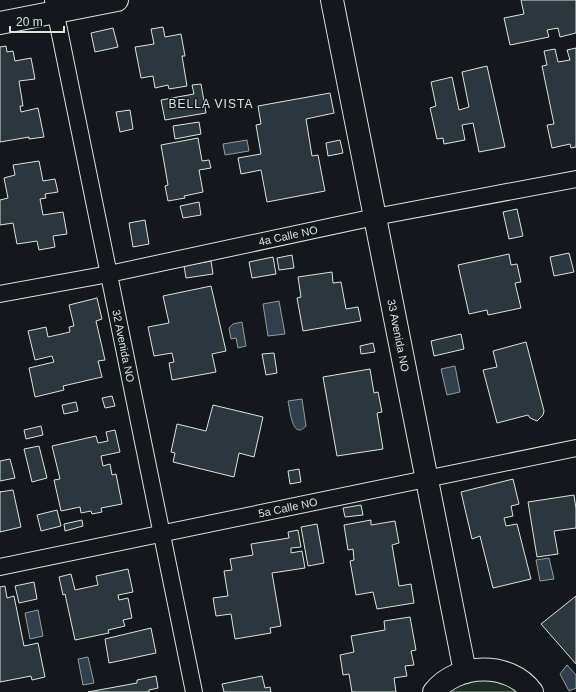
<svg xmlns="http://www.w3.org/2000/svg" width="576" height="692" font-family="Helvetica,sans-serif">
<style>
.green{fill:#1a2d24;stroke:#939e99}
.water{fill:#2f3f4d;stroke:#939e99}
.building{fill:#2c363c;stroke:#d8e6dc}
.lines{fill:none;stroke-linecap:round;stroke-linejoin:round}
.street-casing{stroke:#d8e6dc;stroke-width:18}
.secondary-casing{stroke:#d8e6dc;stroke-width:24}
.street{stroke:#14181c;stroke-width:16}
.secondary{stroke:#14181c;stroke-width:22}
.labels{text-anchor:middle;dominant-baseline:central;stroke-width:3;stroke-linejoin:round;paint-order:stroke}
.street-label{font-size:11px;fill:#d8e6dc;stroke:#14181c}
.neighbourhood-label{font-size:12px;letter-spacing:1px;fill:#d8e6dc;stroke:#14181c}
</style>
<rect width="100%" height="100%" fill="#14181c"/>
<polygon class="green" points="483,678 501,681 519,692 446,692 450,688"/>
<g class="water">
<polygon points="247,140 249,151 225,155 223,144"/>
<polygon points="279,301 285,334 268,336 263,304"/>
<polygon points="242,322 246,346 238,348 236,338 231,339 229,328 233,324"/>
<polygon points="455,366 460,392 447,395 441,369"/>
<path d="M302,399l4,27c-14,15 -16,-17 -18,-25z"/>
<polygon points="549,558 554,579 540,581 536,560"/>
<polygon points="38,610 43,636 30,639 25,613"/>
<polygon points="88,657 94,683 83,685 78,659"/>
<polygon points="567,665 576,675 576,688 569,691 560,674"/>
</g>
<g class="building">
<polygon points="521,0 576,0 576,33 560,37 558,28 547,30 549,37 510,45 504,18 524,14"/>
<polygon points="163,27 165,37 181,34 185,56 182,56 187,86 169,89 168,85 155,88 153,76 141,78 135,47 154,44 151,29"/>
<polygon points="113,28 118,47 95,52 91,33"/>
<polygon points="6,46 7,52 13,51 15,61 31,58 35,79 19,81 23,106 20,106 21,112 38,108 44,137 29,139 29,137 0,142 0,47"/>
<polygon points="576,48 576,147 571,148 570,144 552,148 547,125 554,124 542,66 547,65 544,51 555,49 558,62 570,60 567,50"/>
<polygon points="487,66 505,147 479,152 473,123 462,125 465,140 444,144 443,138 437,139 430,108 436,106 431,82 452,77 459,110 469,107 462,72"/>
<polygon points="201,84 206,113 165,120 161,100 194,94 192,85"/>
<polygon points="330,93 334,113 306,119 312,156 318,155 325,191 267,202 261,170 241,174 238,158 261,154 256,125 261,124 258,106"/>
<polygon points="130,110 133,129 120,132 116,112"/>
<polygon points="199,122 201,134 175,139 173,126"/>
<polygon points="198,138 202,161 209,160 211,168 199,170 203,192 184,196 185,198 168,201 165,186 168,185 161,145"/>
<polygon points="340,140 343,153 328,156 326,143"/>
<polygon points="39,161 43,181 55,179 58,192 45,194 46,198 40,199 43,215 63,212 67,234 53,236 55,247 39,250 37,241 17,244 13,223 0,225 0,200 8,198 4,178 15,175 13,165"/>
<polygon points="199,202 201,215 183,218 180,206"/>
<polygon points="517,209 523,236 509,239 503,212"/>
<polygon points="145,220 149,244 133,247 129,223"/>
<polygon points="569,253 574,272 554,276 550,257"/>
<polygon points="509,254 511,265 517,264 521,282 515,283 521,308 488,315 487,310 469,314 458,265"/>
<polygon points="292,255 294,268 279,270 277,258"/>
<polygon points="273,257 276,274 252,278 249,262"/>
<polygon points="211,261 213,274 186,278 184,266"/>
<polygon points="332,272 333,283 341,282 346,309 358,307 361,321 303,331 297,298 301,297 298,277"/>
<polygon points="211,286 226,351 212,354 216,372 172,380 169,363 174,362 172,353 154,356 148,327 169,323 163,296"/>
<polygon points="97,298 102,319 96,321 105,360 98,361 102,377 63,386 64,390 35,397 29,368 54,362 52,356 35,360 28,331 46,327 48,337 70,332 69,327 74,326 69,305"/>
<polygon points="461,334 464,349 434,356 431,341"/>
<polygon points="526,342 544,411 543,415 537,421 530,418 528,415 497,423 483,370 497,367 493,351"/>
<polygon points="373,343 375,352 361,354 360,346"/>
<polygon points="274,353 277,373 266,375 262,354"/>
<polygon points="370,369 374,393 378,392 382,412 377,413 383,449 337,456 323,377"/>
<polygon points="112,396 115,406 105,408 102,398"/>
<polygon points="76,402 78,411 64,414 62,405"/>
<polygon points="213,405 263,417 254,457 239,453 234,477 173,462 175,453 171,452 177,424 206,431"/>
<polygon points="41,426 43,435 26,439 24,430"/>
<polygon points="115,430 120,452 101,456 103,466 110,464 112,475 116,474 122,504 101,508 102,512 92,514 91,511 81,513 80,507 61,511 54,480 60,479 52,446 96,436 98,443 108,441 106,432"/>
<polygon points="39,446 47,478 32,482 24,449"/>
<polygon points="10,459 15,478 0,481 0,461"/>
<polygon points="299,469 301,482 290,484 288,471"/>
<polygon points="513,479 519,504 511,506 513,516 504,518 506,526 517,524 531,579 493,588 480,536 472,539 461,492"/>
<polygon points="13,490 21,527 0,532 0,491 0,492"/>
<polygon points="574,495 576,509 576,528 554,531 558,554 537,557 528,502"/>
<polygon points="361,505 363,515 345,517 343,508"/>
<polygon points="57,510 61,526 41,531 37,515"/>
<polygon points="82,520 83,526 65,531 64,524"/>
<polygon points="371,520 371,525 395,521 399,543 392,545 399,586 411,584 414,603 377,609 373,592 356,595 350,561 354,560 353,549 348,550 344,525"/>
<polygon points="317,524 324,563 308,566 301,527"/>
<polygon points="298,530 301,547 291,548 291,553 302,551 305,568 272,573 281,626 270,628 271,633 235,639 231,614 216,616 213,598 228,596 224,571 232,570 230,559 253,555 251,544 289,538 288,532"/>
<polygon points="128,569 133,592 118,595 119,600 128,598 132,618 123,620 125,626 108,630 109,633 75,640 65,594 63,595 59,577 71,574 75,590 98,585 96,576"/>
<polygon points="34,582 37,599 19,603 15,586"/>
<polygon points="5,586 7,598 14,596 24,646 38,643 45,677 32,680 31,676 0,682 0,587"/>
<polygon points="576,596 576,664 541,624"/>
<polygon points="410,617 416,650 411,651 414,665 405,666 407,676 394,678 396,692 352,692 349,674 343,675 340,655 354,652 351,636 385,630 384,621"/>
<polygon points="151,628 156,653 109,663 105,639"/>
<polygon points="156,676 158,688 149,690 149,692 88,692 137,683 137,680"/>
<polygon points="262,676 265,688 270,687 271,692 224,692 222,684"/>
</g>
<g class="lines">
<defs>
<g id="street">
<path id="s1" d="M53,0l141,692"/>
<path id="s2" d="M0,294l109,-20 266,-57 201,-38"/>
<path id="s3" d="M0,567l576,-119"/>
</g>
<g id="secondary">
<path id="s4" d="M332,0l133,672"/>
<polyline points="0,23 117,0"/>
<path d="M434,692c23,-29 75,-31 98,0"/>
</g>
</defs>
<use href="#street" class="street-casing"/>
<use href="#secondary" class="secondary-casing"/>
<use href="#street" class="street"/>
<use href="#secondary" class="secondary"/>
</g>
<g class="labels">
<g class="street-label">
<text stroke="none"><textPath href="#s2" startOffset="294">4a Calle NO</textPath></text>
<text stroke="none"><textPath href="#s4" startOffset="342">33 Avenida NO</textPath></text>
<text stroke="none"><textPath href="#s1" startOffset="353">32 Avenida NO</textPath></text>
<text stroke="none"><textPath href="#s3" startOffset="294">5a Calle NO</textPath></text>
</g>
<g class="neighbourhood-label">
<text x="211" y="104">BELLA VISTA</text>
</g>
</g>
<path d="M10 26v6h54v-6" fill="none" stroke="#d8e6dc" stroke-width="2"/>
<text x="16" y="26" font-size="12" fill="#d8e6dc" stroke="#14181c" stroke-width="3" paint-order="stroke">20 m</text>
</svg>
